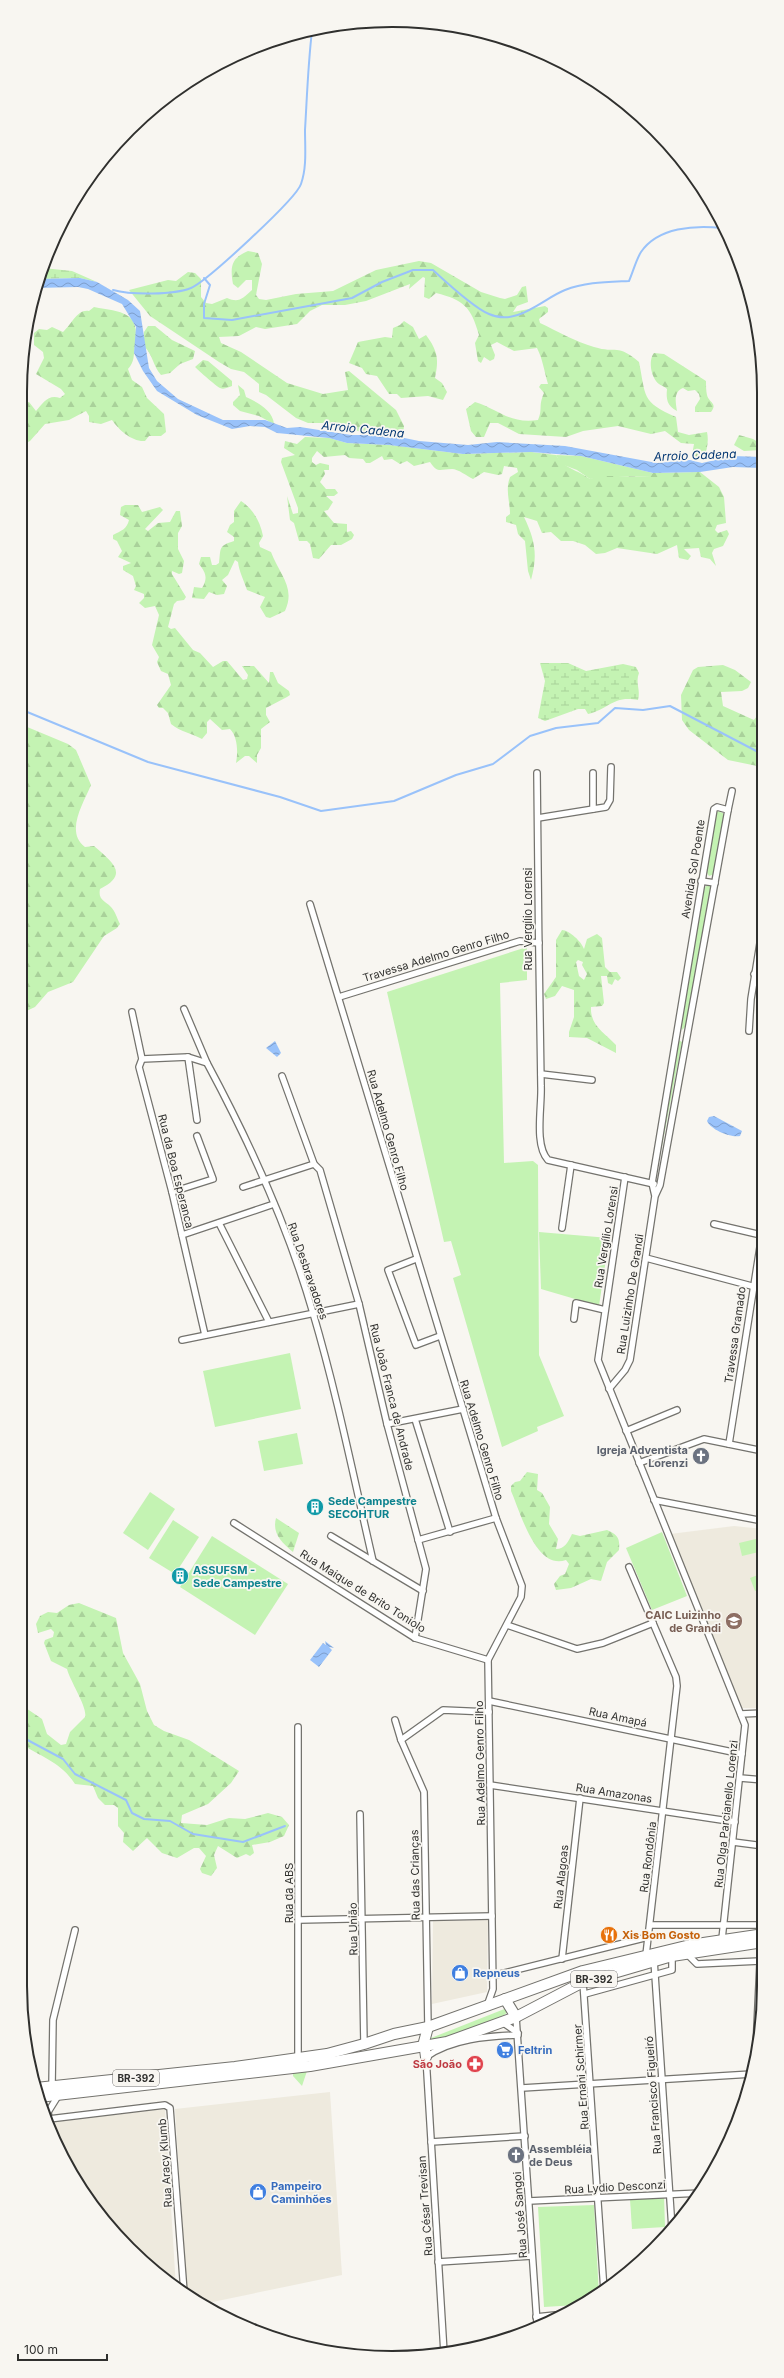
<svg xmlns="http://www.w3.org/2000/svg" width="784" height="2378" font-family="Inter,sans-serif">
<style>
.built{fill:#eeeade}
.grass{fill:#c4f3b3}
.forest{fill:url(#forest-firs);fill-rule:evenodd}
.wetland{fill:url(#wetland-marsh)}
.water{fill:url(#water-waves)}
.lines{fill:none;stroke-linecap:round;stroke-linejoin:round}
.stream{stroke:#99c2fa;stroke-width:2}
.minor-casing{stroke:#74736e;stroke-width:8}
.trunk-casing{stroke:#74736e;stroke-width:12}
.minor{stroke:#fff;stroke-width:5.5}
.trunk{stroke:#fff;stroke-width:10}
.labels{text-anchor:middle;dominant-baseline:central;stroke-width:3.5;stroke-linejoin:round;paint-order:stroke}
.shield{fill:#f8f6f1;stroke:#6c6b68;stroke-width:1}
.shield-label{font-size:10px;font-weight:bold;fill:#30302e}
.street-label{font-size:11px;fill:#30302e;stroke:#f8f6f1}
.worship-label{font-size:11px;font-weight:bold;fill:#5b616d;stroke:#f8f6f1;text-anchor:end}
.culture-label{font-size:11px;font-weight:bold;fill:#0d838f;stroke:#f8f6f1;text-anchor:start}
.education-label{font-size:11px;font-weight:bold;fill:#785e54;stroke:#f8f6f1;text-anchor:end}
.food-label{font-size:11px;font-weight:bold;fill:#c56008;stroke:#f8f6f1;text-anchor:start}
.shop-label{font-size:11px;font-weight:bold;fill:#366cbe;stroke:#f8f6f1;text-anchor:start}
.health-label{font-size:11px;font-weight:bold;fill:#be3a42;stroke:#f8f6f1;text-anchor:end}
.water-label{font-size:12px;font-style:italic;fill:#003571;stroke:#f8f6f1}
.rim{fill:none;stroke:#30302e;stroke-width:2}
</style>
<defs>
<pattern id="forest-firs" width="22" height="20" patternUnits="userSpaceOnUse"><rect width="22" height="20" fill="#c4f3b3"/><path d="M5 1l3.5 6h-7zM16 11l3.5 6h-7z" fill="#a9d19a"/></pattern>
<pattern id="wetland-marsh" width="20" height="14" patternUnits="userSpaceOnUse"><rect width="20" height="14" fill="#c4f3b3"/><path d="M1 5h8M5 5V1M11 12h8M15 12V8" fill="none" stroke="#a9d19a"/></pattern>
<pattern id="water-waves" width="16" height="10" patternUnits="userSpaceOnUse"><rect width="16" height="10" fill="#99c2fa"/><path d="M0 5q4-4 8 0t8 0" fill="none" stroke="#7d9ecb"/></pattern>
</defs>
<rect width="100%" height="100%" fill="#f8f6f1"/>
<g class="built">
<polygon points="734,1526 763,1529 763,1708 741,1708 670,1534"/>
<polygon points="488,1920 487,1992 432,2004 433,1921"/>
<polygon points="330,2092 342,2275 203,2304 187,2294 175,2109"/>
<polygon points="165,2109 176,2288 166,2281 112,2231 58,2143 55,2121"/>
</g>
<g class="grass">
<polygon points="556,455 581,456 653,473 651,477 618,476 590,479 577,470 561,464"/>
<polygon points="717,811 723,813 725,818 715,874 709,876 706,871 715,812"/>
<polygon points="707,885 712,886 687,1025 682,1030 680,1025 704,889"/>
<polygon points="527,947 527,980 500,983 504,1163 533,1161 538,1165 539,1355 564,1416 537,1427 538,1431 502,1447 453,1278 461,1275 451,1241 444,1242 387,992"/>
<polygon points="677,1039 682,1042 656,1177 655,1176"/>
<polygon points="539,1232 609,1238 599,1306 541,1289"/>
<polygon points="290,1353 301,1409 215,1427 203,1371"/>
<polygon points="297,1433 303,1464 264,1471 258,1441"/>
<polygon points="150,1492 175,1509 148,1550 123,1533"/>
<polygon points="173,1520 199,1537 175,1574 149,1558"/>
<polygon points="662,1532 687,1596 652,1610 626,1548"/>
<polygon points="212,1536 288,1584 255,1635 180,1587"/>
<polygon points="760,1538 763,1551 742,1556 739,1543"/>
<polygon points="763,1573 763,1588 755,1591 750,1578"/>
<path d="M507,2008l2,2c-9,14 -60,27 -77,30l-1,-2z"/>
<polygon points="307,2071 302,2086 293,2076 293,2073"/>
<polygon points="664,2196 665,2227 632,2229 630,2199"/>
<polygon points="594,2205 599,2295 577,2305 544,2307 538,2207"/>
</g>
<g class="forest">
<path d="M248,251l10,2 4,11 -6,31 3,4 7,1 30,-6 37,-3 43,-21 43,-9 12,2 50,29 19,6 5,1 12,-4 5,-8 4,-1 2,16 -11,4 -4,6 32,-6 3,2v4l-9,7 1,4c17,8 36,19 54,24 23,7 23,-4 45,15 7,34 2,40 37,55l2,15 11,3 18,-3c2,9 0,19 -4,27l-11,-4 2,-11 -13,-1 -16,-12 -14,3 -33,-8 -35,5 -17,6 -47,-3 -21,-11h-8l-6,14h-8l-5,-6 -5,-22 9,-7c25,8 34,22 63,18 5,-11 0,-14 6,-27l-5,-6 2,-3h7c-4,-13 -5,-24 -11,-36l-23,3 -17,-9 -6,3 4,10 -1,4 -4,2 -6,-4 -3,6 -3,-2 -3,-18 4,-8c-8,-28 -15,-35 -43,-42l-7,6 -5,-2 1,-19 -2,-1 -14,12 1,-5 -44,17 -21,4h-23l-12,6 -13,13 -32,5 -9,-2 -17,9 -20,1 2,6 20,9 46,31 36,11 25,-4 -3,-18 4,-1 47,39 8,16 -1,8 -21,-3 -17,2 -35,-10h-22l-12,-5 -30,-23 -7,-3v-8l-15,-12 -13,-3 -12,-7 -69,-46 -21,-26 39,-10 8,1 12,-9 7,1 6,6v18l5,6 6,1 15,-6c12,5 15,1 25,-8v-10h-6l-8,8 -5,-4c-3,-17 -2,-26 15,-33z"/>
<path d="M94,307c27,5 47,4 41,39 -2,11 0,15 -7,23l4,11 10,7 5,11 17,16 2,18 -5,4h-12l-4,5c-13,1 -26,-11 -33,-21l-11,4 -12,-2v-6l-3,-5 -17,9 -24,4 -15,17 -10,5 3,-43 6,-1 7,9c7,-8 12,-17 24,-13l5,-4 -4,-5 -25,-15 8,-16 -1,-6 -9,-7v-12l5,-4 8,1 5,-3 11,5c9,-8 14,-23 26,-21z"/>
<path d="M404,321l9,6 6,12 7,-4c12,16 13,25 9,43l7,5 5,9 -4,8 -15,-4 -27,2 -4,-4h-8l-12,-18 -11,-2 -4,-6 -13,-5 9,-21 27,-5 7,1 1,-10 7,-3z"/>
<path d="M148,326h7l17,14 23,11 -2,8 -13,5 -10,9 -9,2c-8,-9 -8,-20 -17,-29v-14z"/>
<path d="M654,353l10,1 42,27c0,4 0,10 1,14 2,8 11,8 4,17h-16v-5l5,-8 -1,-5 -4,-4 -7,1 -5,-3c-10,4 -7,14 -6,23 -10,-5 -11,-12 -10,-22 -3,-3 -5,-3 -8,-5 -8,-6 -11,-24 -5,-31z"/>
<path d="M203,360l5,1 24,20v5c-3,1 -8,4 -12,2 -4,-2 -21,-17 -25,-21z"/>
<path d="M238,385l6,5 2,7c11,5 27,13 28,27l-15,-8 -19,-5 -7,-6v-3l7,-7z"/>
<polygon points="739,435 753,439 761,444 761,450 744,451 734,445"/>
<path d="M305,437l24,1 18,5 42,2 74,9 68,-2 25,3c7,13 22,15 34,24l10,-3h18l32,1 3,-4 47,-1 19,15 5,10 2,26 -9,2 -2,5 3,3 9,-3 2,4 -6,12 -9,3 -2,4 4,13 -6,-7 -9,-2 -2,-9 -15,1 7,7 -3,4 -9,-2 -2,-13 -20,9 -40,-6 -12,5 -9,1 -11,-9 -12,-4h-12l-10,-9 -9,1 -5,-12 -13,-4c11,23 14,38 7,63l-3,-9 -3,-30 -7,-7 -2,-9 -10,-3v-5l4,-3c0,-13 -5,-24 0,-37l8,-5 -1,-4 -13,-2 -2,8 -4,1 -14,-3 -11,7c-6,-3 -15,-10 -21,-10 -12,0 -14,5 -22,-7l-16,4 -7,-5 -7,3 -8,-5 -8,1 -2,-4 -12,7h-4l-3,-4 -14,-1 -4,-3 -21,2 -7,-6 -5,7v4l4,3 4,-2 9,2v5h-5l1,4 -5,8 6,7h9l3,4 -4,3h-8l7,6 -5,8 -4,1 10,12 13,1v8l4,-1 3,4 -2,4 -11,6h-10l-12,14 -6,-1 -3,-14 -3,-3h-8l-5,-18 -4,-3 -3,-24 6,18 5,-1v-5l-17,-46 1,-4 13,-3 -11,-7 1,-7 12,3z"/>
<path d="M241,501c12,8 19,20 22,35l-4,7 1,4 11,5c8,22 25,35 14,59l-15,7 -4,-1 -6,-10 5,-10 -18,-7c-3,-9 -8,-19 -9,-28l-3,-2 -7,15 -6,5 5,6 -3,8 -7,1 -8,-3 -5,7 -12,-1 2,-11 8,1c6,-10 4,-15 -3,-24l2,-7h9l2,8h4l3,-2c2,-15 -1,-17 15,-22v-4l-7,-5 3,-7 4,-3v-11z"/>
<path d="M125,505h13l4,7 18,-5 3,3 -18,19 3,2 10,-8 12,-1 6,-11h4l2,15 -4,7v16l6,12 -2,12 -3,1 -7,-3v3l14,23 -2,3 -7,1 -3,3 -6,23 3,2 4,-1 18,22 7,3 13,14 10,-6h4l16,19 4,-1 1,-4 -6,-9h12l15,17 1,-11h3l5,11 11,8 1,4 -3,2 -21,11v7l4,7 -9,7v19l-4,7v8l-8,-7h-4l-9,7c2,-10 2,-26 -6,-34l-8,1 -12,-11 -3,3v11l-5,6c-11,-6 -21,-7 -31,-15l-3,-11 -5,-5h-4l-2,-3 14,-20 -3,-11 -7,-3 -4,-9 2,-5 -7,-12 7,-30 -4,-9 -10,2 -6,-5 5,-5v-4l-10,-4 2,-4 -3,-10 -10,-6v-4l8,-3 -13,-6 4,-6 -5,-10 -4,-2v-4c8,-4 14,-6 16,-15l-9,-5 1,-8z"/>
<polygon points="723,665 735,670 751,682 748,688 742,691 721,692 723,706 754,720 762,709 762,767 728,760 689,730 682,720 681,695 693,670 698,667"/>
<path d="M20,724l48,20 8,6 15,35c-8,19 -26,47 -6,62l9,-1c18,16 36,28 6,43 -2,11 4,11 11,18 4,4 6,11 9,17l-3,4 -13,8 -31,46 -25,10 -13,15 -15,7z"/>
<path d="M562,930c7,0 20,12 22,19l3,-10 10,-5 5,4 3,29 5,5h7l4,6 -3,3 -3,-2 -3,6 -4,-2 -1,-7h-6l3,27 -2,3 -11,1c-1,19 14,26 25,38v8l-29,-15 -18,-1v-5l5,-15v-27l-12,-4 -7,10 -9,3 -2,-5 12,-17v-37zM578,960l5,2 -1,3 5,9 -3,6 -5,-4 -3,-14z"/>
<path d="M527,1472l11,2 -1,16 5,3 8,14 -1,17 9,15 -2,10c9,0 12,-7 16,-15l8,2 27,-6c11,5 13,8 12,20l-12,12 -6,19 -10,-2 -20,9 -15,2 -2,-6 6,-8 5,-2 4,-10 -3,-4c-30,11 -46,-49 -55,-69v-5l4,-4 5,-1z"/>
<path d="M276,1518l23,15 -6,19c-12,-10 -21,-19 -17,-34z"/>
<path d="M79,1603l37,15 7,35 17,31 7,27 7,14 10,6 25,9 50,31 -8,12 -23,21 -26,11 -1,8 26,2 22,-7 16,1 23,-6 14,4 7,8 -5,11 -14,6 -18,3 2,8 -4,3 -4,-2 -9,4 -19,-12 -4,9 3,13 -6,8 -9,-3 -2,-4 6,-13 -7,-8h-5l-17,10 -15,-5 -15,-15 -14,13 -10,-9 1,-9 -6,-7v-18l-4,-3h-9l-7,-7 -5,-12 -18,-2c-14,-22 -34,-27 -55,-41v-39l22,15 5,15 14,11 5,-1 4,-12 15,-15c3,-9 -15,-36 -18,-48l-16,-8 -7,-18 1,-3 8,-3 1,-5 -3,-3 -13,4 -2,-9 4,-8 8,-4 9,1 12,-8z"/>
</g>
<g class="wetland">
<polygon points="43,268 72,271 97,282 80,278 39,279"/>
<path d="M540,663h28l18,8 37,-7 13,3 3,6c-4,10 2,17 -1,27 -25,-5 -29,9 -50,14l-3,-5h-7l-33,12 -7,-3 7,-37z"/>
</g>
<g class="water">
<polygon points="80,278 97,282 128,300 140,311 149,368 157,381 178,399 223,420 265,420 287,428 300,427 351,435 390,435 419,441 468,445 497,442 565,446 657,463 690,460 702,463 733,456 761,457 761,468 733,467 700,472 653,473 581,456 531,452 463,454 389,445 347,443 329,438 277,433 265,427 250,426 232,429 197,415 157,391 143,371 134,353 136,327 122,304 88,289 78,287 36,288 39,279"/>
<polygon points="275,1041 281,1053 277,1057 266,1048"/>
<path d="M714,1116l28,15 -2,5c-9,2 -29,-6 -33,-15l2,-4z"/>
<polygon points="325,1641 334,1648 329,1647 332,1650 319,1667 310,1660 323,1643 326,1645"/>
</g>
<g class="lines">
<g class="stream">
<path d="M204,278l6,7 -6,19v14l28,2 120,-22 30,-16 31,-12h20c13,12 41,38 56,44 28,13 53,-15 76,-24 20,-8 42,-8 64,-9 4,-9 7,-21 12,-29 17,-25 54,-27 81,-24"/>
<path d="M113,290c18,5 61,5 78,-2 16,-7 105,-89 110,-104 6,-17 4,-36 4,-54 2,-33 3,-66 7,-99"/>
<polyline points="20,709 148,762 280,797 321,811 394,801 456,775 493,764 530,736 556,728 598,723 615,708 643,710 670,706 762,754"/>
<polyline points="20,1736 63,1759 75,1774 126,1800 132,1813 144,1819 170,1821 193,1834 243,1842 285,1826"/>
</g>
<defs>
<g id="minor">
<path d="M537,773c1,104 2,209 4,313 1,21 -7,59 7,74l106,24"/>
<polyline points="593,773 593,809"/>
<polyline points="728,810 732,791"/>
<polyline points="538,818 606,807 610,800 611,767"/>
<polyline points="701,881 715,883"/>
<polyline points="310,904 496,1518 522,1586 521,1597 488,1660 493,1989 487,2006"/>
<polyline points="754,974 762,977"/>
<polyline points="339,997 520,941 539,943"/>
<polyline points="184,1009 207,1063"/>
<polyline points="132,1012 142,1059 139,1067 172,1192 205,1335"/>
<polyline points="749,1031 751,999 762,931"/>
<polyline points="188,1057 197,1120"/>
<path d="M142,1059l46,-2 19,6c43,80 81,163 106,250 24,81 41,166 60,248"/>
<polyline points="541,1074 592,1080"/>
<polyline points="282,1076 314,1164 320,1170 359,1304 387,1424 426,1569 415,1638"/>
<polyline points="625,1177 598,1360 745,1725 722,1939"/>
<polyline points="243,1187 314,1164"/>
<polyline points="172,1192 213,1179 197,1136"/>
<polyline points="219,1223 269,1322"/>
<polyline points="714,1224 761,1235"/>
<polyline points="562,1228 571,1165"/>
<polyline points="182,1235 274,1204"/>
<polyline points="646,1258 763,1289"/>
<polyline points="416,1259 388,1270 416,1345 440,1336"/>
<polyline points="574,1319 576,1303 605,1310"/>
<polyline points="182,1340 359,1304"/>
<polyline points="609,1389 625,1370 630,1360 655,1196 660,1185 728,810 717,807 714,809 652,1183 655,1196"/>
<polyline points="415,1419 450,1532"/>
<polyline points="387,1424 463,1409"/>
<polyline points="626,1431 677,1410"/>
<polyline points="729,1444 763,1228"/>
<polyline points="639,1463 704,1439 763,1451"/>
<polyline points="654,1500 763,1521"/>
<polyline points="234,1523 415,1638 488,1660"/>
<polyline points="331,1536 423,1591"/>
<polyline points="418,1540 496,1518"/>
<polyline points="629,1567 676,1677 677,1686 646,1955"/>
<polyline points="507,1625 577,1649 603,1643 653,1623"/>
<polyline points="489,1701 742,1754"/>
<polyline points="741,1714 763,1713"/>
<polyline points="395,1720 401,1740 424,1792 428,2027"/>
<polyline points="401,1740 443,1710 489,1712"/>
<polyline points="740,1778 764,1780"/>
<polyline points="490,1785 735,1822"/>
<polyline points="360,1814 364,2044"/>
<polyline points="733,1842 764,1846"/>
<polyline points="299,1920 492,1916"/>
<polyline points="650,1925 764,1925"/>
<polyline points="686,1953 697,1964 760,1961"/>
<polyline points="562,1959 580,1798"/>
<polyline points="654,1960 672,2229"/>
<polyline points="492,1976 648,1937"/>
<polyline points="583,1982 604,2291"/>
<polyline points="585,1994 672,1970 672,1956"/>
<polyline points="516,2017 537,2323"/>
<polyline points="502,2022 518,2033"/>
<polyline points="756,2048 761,1942"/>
<polyline points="298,2058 298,1727"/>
<polyline points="52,2086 53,2020 75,1930"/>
<polyline points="522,2088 752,2074"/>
<polyline points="40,2102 48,2112 49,2119 165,2105 170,2108 184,2292"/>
<polyline points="48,2112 58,2096"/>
<polyline points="431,2142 525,2136"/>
<polyline points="529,2201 701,2193"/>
<polyline points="438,2262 532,2256"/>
<polyline points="536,2317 555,2315"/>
<path d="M444,2353l-18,-296c25,-18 62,-21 92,-22"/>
</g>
<g id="trunk">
<polyline points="505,1999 516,2017"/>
<polyline points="426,2057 424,2042 428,2027"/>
<polyline points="36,2088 235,2067 327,2054 364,2044 394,2034 428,2027 583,1971 690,1945 764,1934"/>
<polyline points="39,2097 310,2066 447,2042 516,2017 583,1982 672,1956 764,1942"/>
</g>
</defs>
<use href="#minor" class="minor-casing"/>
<use href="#trunk" class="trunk-casing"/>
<use href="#minor" class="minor"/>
<use href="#trunk" class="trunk"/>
</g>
<defs>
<symbol id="church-disc" viewBox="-11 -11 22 22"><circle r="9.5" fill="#6b7280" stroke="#f8f6f1"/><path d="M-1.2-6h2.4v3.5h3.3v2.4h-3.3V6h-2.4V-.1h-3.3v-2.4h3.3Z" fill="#fff"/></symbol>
<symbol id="building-disc" viewBox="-11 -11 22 22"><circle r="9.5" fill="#0f9aa8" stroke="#f8f6f1"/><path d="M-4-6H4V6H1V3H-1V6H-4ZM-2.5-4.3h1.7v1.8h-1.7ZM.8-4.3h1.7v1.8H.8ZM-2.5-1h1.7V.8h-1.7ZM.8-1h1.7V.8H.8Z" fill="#fff"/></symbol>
<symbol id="school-disc" viewBox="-11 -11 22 22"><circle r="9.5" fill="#8d6e63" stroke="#f8f6f1"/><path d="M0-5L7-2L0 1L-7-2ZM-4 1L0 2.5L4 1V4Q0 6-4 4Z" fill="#fff"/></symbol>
<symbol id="restaurant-disc" viewBox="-11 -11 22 22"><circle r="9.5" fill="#e8710a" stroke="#f8f6f1"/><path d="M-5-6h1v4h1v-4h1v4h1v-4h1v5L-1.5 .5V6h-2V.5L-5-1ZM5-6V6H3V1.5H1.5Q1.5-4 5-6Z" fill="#fff"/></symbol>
<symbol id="shop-disc" viewBox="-11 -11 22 22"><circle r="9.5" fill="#3f7fe0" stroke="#f8f6f1"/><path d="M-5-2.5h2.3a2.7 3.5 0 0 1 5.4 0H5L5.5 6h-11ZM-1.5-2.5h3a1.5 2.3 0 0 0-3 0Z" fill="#fff"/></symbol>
<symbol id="supermarket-disc" viewBox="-11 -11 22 22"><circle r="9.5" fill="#3f7fe0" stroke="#f8f6f1"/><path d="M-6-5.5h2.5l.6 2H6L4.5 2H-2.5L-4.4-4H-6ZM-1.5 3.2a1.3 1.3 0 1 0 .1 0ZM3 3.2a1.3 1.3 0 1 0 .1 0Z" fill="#fff"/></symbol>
<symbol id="pharmacy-disc" viewBox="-11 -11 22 22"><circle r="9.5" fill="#e0444e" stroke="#f8f6f1"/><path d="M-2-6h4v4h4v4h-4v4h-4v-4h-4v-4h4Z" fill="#fff"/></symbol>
</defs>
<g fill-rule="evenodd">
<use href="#church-disc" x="691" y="1446" width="20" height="20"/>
<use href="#building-disc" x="305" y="1497" width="20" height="20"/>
<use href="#building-disc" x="170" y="1566" width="20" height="20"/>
<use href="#school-disc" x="724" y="1611" width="20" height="20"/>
<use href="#restaurant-disc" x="599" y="1925" width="20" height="20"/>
<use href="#shop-disc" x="450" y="1963" width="20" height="20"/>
<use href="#supermarket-disc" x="495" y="2040" width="20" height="20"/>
<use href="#pharmacy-disc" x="465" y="2054" width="20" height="20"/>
<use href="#church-disc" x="506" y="2145" width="20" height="20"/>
<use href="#shop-disc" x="248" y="2182" width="20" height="20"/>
</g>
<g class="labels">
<g class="shield">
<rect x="571" y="1971" width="46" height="16" rx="3"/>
<rect x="113" y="2070" width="46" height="16" rx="3"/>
</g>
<g class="shield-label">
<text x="594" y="1979">BR-392</text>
<text x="136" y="2078">BR-392</text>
</g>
<g class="street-label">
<text transform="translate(693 869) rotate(-81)">Avenida Sol Poente</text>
<text transform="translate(528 919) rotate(-90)">Rua Vergílio Lorensi</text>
<text transform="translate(436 956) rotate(-17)">Travessa Adelmo Genro Filho</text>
<text transform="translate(388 1130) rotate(74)">Rua Adelmo Genro Filho</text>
<text transform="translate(176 1171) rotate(76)">Rua da Boa Esperanca</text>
<text transform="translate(606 1237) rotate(-81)">Rua Vergílio Lorensi</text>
<text transform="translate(308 1271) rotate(71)">Rua Desbravadores</text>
<text transform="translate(630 1294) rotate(-81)">Rua Luizinho De Grandi</text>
<text transform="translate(735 1335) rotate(-82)">Travessa Gramado</text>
<text transform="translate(392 1397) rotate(76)">Rua João Franca de Andrade</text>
<text transform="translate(482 1440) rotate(73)">Rua Adelmo Genro Filho</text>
<text transform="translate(363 1591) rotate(32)">Rua Maique de Brito Toniolo</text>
<text transform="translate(618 1717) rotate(12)">Rua Amapá</text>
<text transform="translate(480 1763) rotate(-91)">Rua Adelmo Genro Filho</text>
<text transform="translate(614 1793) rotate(9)">Rua Amazonas</text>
<text transform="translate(726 1814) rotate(-84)">Rua Olga Parcianello Lorenzi</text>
<text transform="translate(648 1857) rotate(-83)">Rua Rondônia</text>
<text transform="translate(415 1875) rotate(-91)">Rua das Crianças</text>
<text transform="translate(561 1877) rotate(-84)">Rua Alagoas</text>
<text transform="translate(289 1893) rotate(-90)">Rua da ABS</text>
<text transform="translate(353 1929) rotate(-91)">Rua União</text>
<text transform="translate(581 2077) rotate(-94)">Rua Ernani Schirmer</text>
<text transform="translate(653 2095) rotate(-94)">Rua Francisco Figueiró</text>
<text transform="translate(165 2163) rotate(-94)">Rua Aracy Klumb</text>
<text transform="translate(615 2187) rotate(-3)">Rua Lydio Desconzi</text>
<text transform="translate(425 2206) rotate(-94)">Rua César Trevisan</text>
<text transform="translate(520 2215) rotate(-94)">Rua José Sangoi</text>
</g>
<g class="worship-label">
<text x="688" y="1450">Igreja Adventista<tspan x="688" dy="13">Lorenzi</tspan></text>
<text x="529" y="2149" text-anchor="start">Assembléia<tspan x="529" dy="13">de Deus</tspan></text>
</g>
<g class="culture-label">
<text x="328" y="1501">Sede Campestre<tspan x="328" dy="13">SECOHTUR</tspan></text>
<text x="193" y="1570">ASSUFSM -<tspan x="193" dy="13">Sede Campestre</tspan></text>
</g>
<g class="education-label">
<text x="721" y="1615">CAIC Luizinho<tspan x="721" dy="13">de Grandi</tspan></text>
</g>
<g class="food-label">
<text x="622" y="1935">Xis Bom Gosto</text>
</g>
<g class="shop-label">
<text x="473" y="1973">Repneus</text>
<text x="518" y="2050">Feltrin</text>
<text x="271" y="2186">Pampeiro<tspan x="271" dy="13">Caminhões</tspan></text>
</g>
<g class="health-label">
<text x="462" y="2064">São João</text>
</g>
<g class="water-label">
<text transform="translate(363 429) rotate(6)">Arroio Cadena</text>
<text transform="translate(695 455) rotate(-2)">Arroio Cadena</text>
</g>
</g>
<path d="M0 0H784V2378H0ZM392 27H392A365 365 0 0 1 757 392V1986A365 365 0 0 1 392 2351H392A365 365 0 0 1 27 1986V392A365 365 0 0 1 392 27Z" fill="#f8f6f1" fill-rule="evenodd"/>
<path class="rim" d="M392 27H392A365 365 0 0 1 757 392V1986A365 365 0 0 1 392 2351H392A365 365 0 0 1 27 1986V392A365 365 0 0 1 392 27Z"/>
<path d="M18 2354v6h89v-6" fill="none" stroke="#30302e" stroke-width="2"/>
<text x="24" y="2354" font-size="12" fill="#30302e" stroke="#f8f6f1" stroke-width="3" paint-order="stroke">100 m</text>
</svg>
